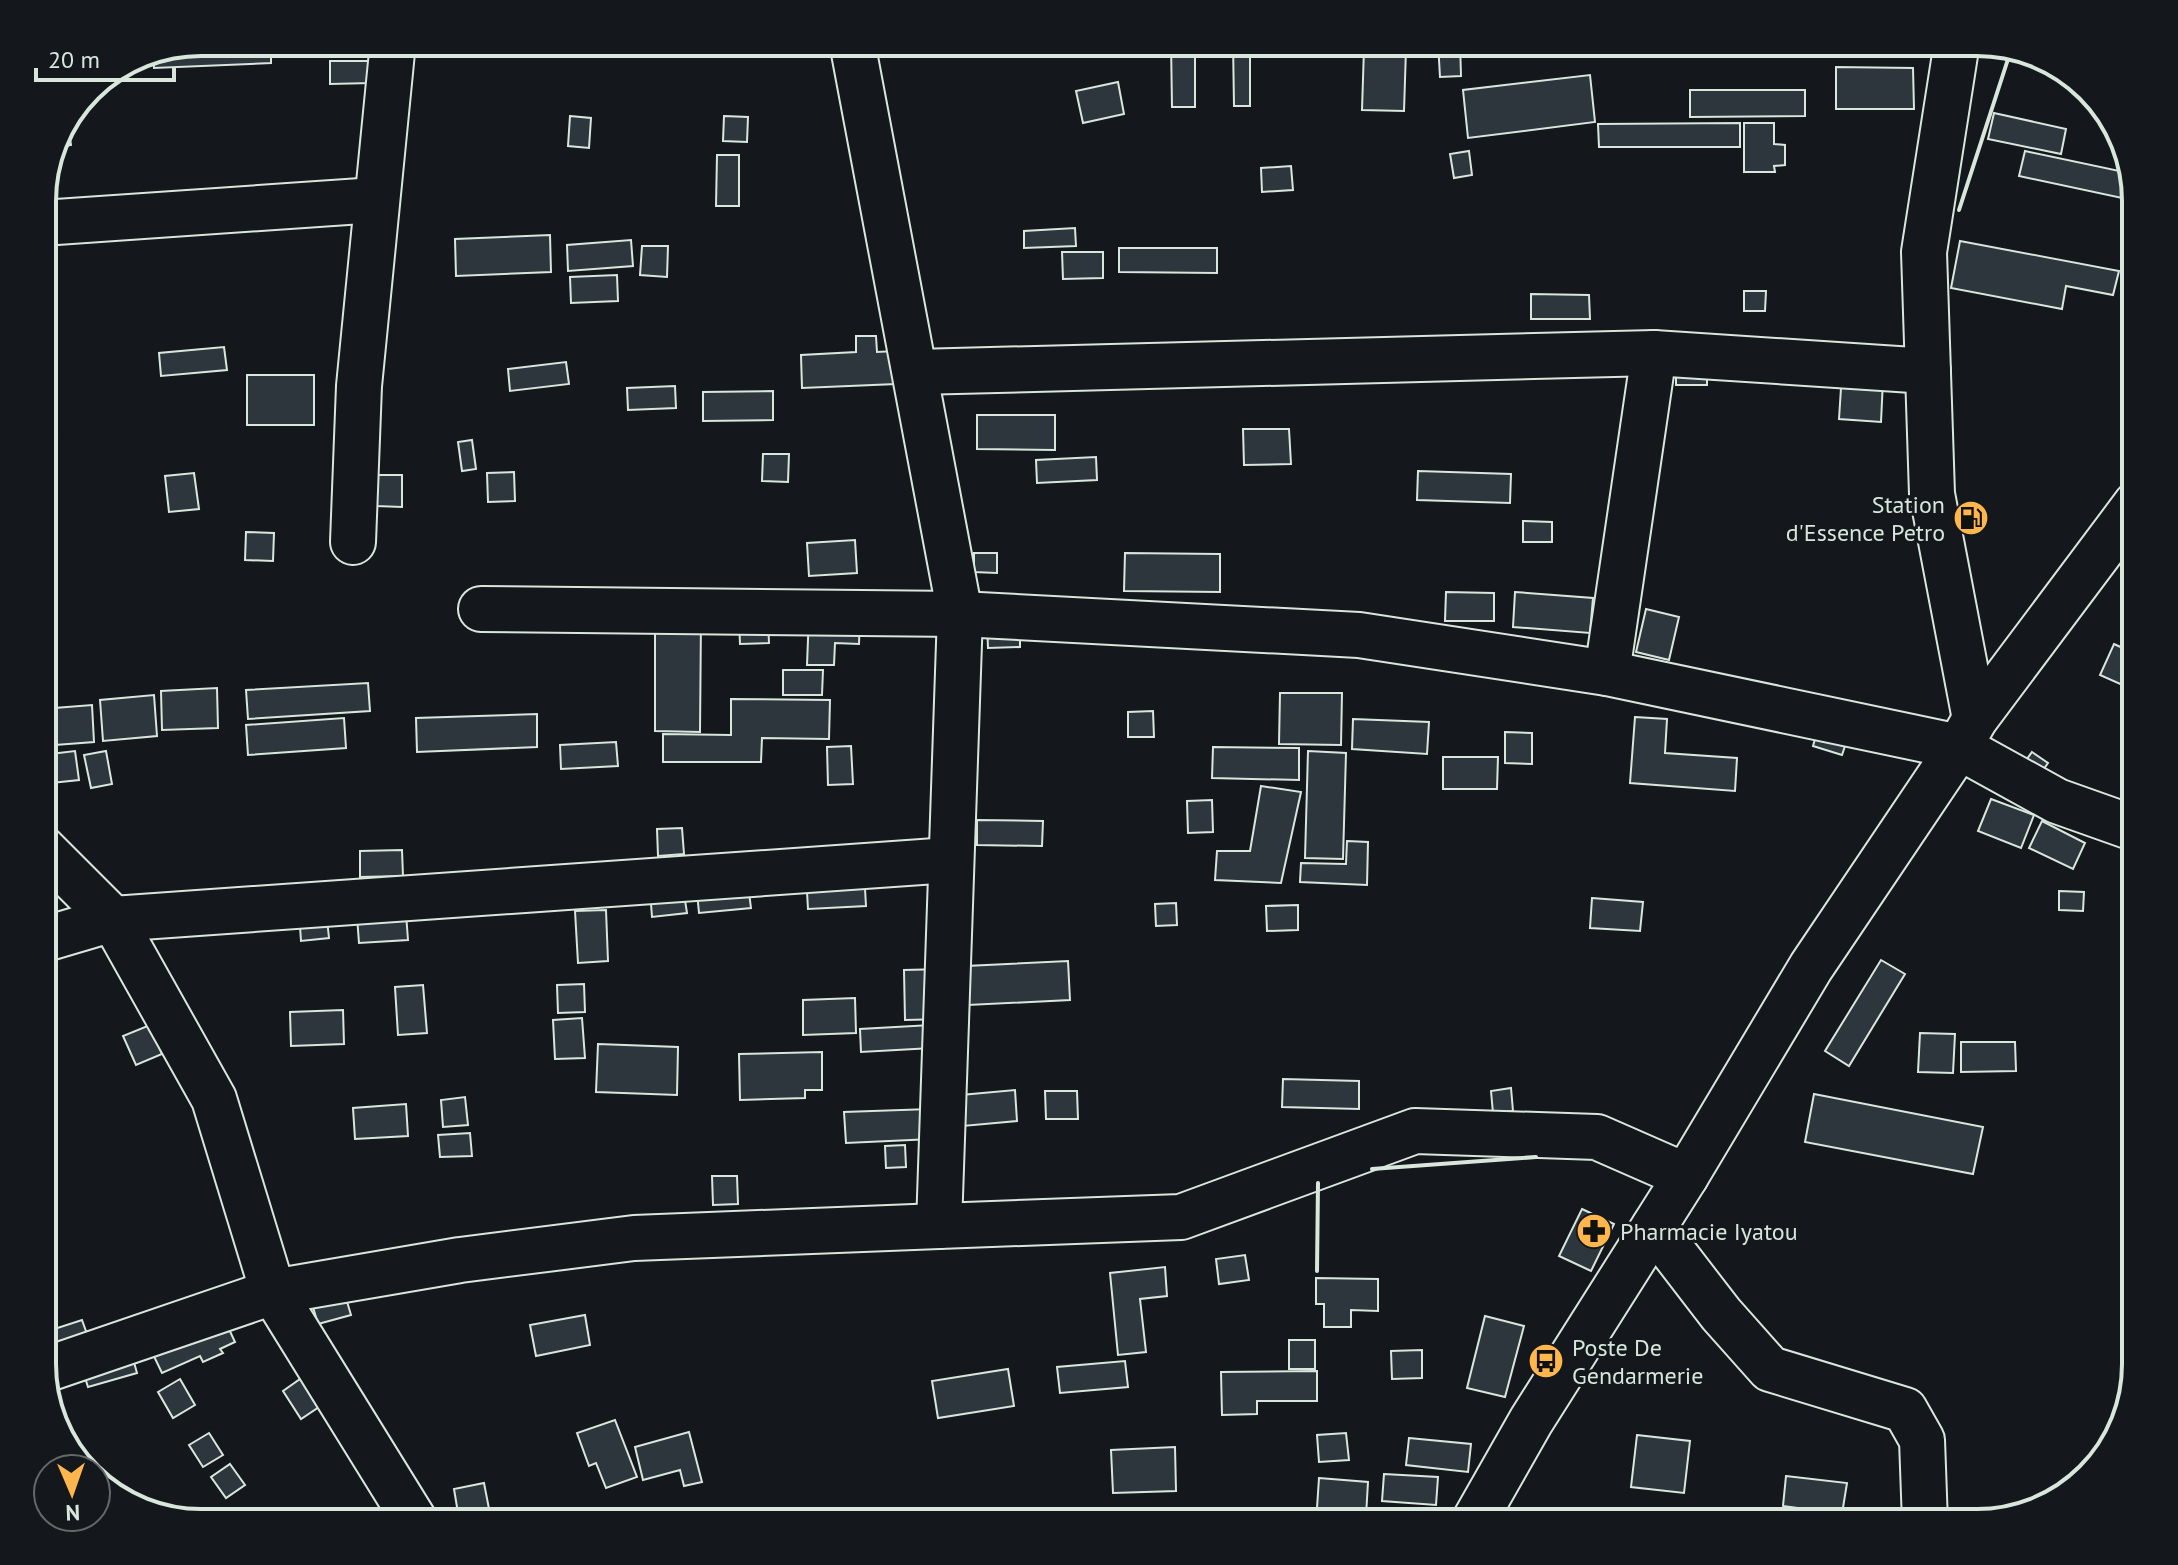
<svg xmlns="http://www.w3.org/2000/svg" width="2178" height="1565" font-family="'PT Sans',sans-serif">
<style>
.building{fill:#2c363c;stroke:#d8e6dc;stroke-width:2}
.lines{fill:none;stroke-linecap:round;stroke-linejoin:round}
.minor-casing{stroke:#d8e6dc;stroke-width:48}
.minor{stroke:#14181c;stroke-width:44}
.wall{stroke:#d8e6dc;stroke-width:4}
.labels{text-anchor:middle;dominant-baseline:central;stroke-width:6;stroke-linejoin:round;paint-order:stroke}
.poi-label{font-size:24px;fill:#d8e6dc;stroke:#14181c;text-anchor:start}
.rim{fill:none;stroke:#d8e6dc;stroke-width:4}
</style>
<rect width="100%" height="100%" fill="#14181c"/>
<g class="building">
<polygon points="201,42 271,42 271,63 154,68 153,51"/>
<polygon points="1171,42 1195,42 1195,107 1172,107"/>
<polygon points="1233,42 1250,42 1250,106 1234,106"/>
<polygon points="1438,42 1460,42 1461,76 1440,77"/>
<polygon points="1364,48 1406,49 1404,111 1362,110"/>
<polygon points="330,61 370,61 371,83 330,84"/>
<polygon points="1836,67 1913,68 1914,109 1836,109"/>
<polygon points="1590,75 1595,122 1468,138 1463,90"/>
<polygon points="1118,82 1124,114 1083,123 1076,91"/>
<polygon points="1690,90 1805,90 1805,116 1690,117"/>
<polygon points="1994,113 2066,129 2061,154 1988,139"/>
<polygon points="570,116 591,118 589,148 568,146"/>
<polygon points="724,116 748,117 747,142 723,141"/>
<polygon points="67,120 71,145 54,148 59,130"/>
<polygon points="1740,123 1740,147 1599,147 1598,124"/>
<polygon points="1744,123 1774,123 1774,144 1785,145 1785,165 1774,166 1775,172 1744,172"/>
<polygon points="1469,151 1472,175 1454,178 1450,154"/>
<polygon points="2025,151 2129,173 2136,201 2019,176"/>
<polygon points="717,155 739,155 739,206 716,206"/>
<polygon points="1291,166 1293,190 1262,192 1261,168"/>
<polygon points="1075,228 1076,246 1024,248 1024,231"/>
<polygon points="550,235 551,272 456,276 455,239"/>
<polygon points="631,240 633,266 568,271 567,245"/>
<polygon points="1960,241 2119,271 2113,295 2066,286 2062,309 1951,288"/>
<polygon points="642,246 668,246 667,277 640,275"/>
<polygon points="1119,248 1217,248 1217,273 1119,272"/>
<polygon points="1062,252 1103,252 1103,278 1063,279"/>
<polygon points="617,275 618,301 571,303 570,277"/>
<polygon points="1744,291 1766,291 1765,311 1744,311"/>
<polygon points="1531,294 1589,295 1590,319 1531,319"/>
<polygon points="856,336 876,336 877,352 895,351 896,384 802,388 801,355 856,352"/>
<polygon points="224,347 227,370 161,376 159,353"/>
<polygon points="1843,357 1884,359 1881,422 1839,419"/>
<polygon points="566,362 569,384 510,391 508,369"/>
<polygon points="1707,362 1707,385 1676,385 1676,363"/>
<rect x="247" y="375" width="67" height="50"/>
<polygon points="675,386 676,408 628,410 627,388"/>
<polygon points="773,391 773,420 703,421 703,392"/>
<polygon points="52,406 57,437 42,440 42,408"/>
<polygon points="977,415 1055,415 1055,450 977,449"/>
<polygon points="1243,429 1289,429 1291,464 1244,465"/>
<polygon points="472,440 476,469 462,471 458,442"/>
<polygon points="763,454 789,454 788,482 762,481"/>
<polygon points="1096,457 1097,480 1037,483 1036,460"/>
<polygon points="1418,471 1511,474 1510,503 1417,500"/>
<polygon points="514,472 515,501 488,502 487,473"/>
<polygon points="194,473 199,509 169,512 165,476"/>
<polygon points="376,475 402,475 402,507 376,506"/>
<polygon points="1523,521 1552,522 1552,542 1523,542"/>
<polygon points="246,532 274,533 273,561 245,560"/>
<polygon points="855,540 857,573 809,576 807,543"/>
<polygon points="974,553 997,553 997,573 974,572"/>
<polygon points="1125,553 1220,554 1220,592 1124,591"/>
<polygon points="1446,592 1494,593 1494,621 1445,621"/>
<polygon points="1515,592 1593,598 1590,633 1513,627"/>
<polygon points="1646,609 1679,617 1669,660 1636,652"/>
<polygon points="809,614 860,615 859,644 835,643 834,665 807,665"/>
<polygon points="655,617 701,618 700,732 655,731"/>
<polygon points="768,618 769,643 740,644 739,619"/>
<polygon points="1020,622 1020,647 988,648 987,623"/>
<polygon points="2114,644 2136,654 2136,691 2100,675"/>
<polygon points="783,670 823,670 822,695 783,695"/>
<polygon points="368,683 370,711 248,719 246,690"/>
<polygon points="217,688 218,728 162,730 161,691"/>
<polygon points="1280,693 1342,693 1341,745 1279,744"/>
<polygon points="154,695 157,736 103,741 100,700"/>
<polygon points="731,699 830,700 829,739 762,738 761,762 663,762 663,734 731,735"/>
<polygon points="92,705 94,742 42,746 42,709"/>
<polygon points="1153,711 1154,737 1128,737 1128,712"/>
<polygon points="537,714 537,747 417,752 416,718"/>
<polygon points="1635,717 1667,719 1665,753 1737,758 1735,791 1630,783"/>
<polygon points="344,718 346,748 248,755 246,725"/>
<polygon points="1353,719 1429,722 1427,754 1352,749"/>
<polygon points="1819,725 1849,734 1842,755 1813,746"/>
<polygon points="1505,732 1532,733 1532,764 1505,763"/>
<polygon points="616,742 618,766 561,769 560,745"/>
<polygon points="851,746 853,784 828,785 827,747"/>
<polygon points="1213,747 1299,748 1299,780 1212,778"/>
<polygon points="75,751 79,780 42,784 42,755"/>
<polygon points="106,751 112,784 91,788 84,755"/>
<polygon points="1308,751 1346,753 1343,859 1305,858"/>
<polygon points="2032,752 2048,763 2036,780 2019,770"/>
<polygon points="1443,757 1498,757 1497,789 1443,789"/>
<polygon points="1261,786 1301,792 1281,883 1215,880 1217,851 1250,851"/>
<polygon points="1991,799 2034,815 2021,848 1978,831"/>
<polygon points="1212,800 1213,832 1188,833 1187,801"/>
<polygon points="977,820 1043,821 1042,846 977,845"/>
<polygon points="2042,821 2085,843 2073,869 2029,848"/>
<polygon points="682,828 684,854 658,856 657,829"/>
<polygon points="1347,841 1368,842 1367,885 1300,882 1301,863 1346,864"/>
<polygon points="402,850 403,876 360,877 360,851"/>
<polygon points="864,871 866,906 808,909 806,874"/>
<polygon points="747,877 751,908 699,913 696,882"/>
<polygon points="683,887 687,913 652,917 650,891"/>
<polygon points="2059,891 2084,892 2083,911 2059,910"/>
<polygon points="1592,898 1643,902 1640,931 1590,928"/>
<polygon points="405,900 408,940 359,943 356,903"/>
<polygon points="1176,903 1177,925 1156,926 1155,904"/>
<polygon points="1298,905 1298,930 1267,931 1266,906"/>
<polygon points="326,910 329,938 301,941 299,912"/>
<polygon points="606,910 608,961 578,963 575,911"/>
<polygon points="1881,960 1905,974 1849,1066 1825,1051"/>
<polygon points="1068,961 1070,1000 968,1005 966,966"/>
<polygon points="944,969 946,1019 905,1020 904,970"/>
<polygon points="584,984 585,1012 558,1013 557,985"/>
<polygon points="423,985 427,1033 398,1035 395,987"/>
<polygon points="855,998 856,1033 803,1035 803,1000"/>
<polygon points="343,1010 344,1044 291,1046 290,1012"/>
<polygon points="582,1018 585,1058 555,1059 553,1020"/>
<polygon points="150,1025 162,1054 136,1065 123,1036"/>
<polygon points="931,1025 932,1048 861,1052 860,1029"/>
<polygon points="1920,1033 1955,1034 1953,1073 1918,1072"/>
<polygon points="1961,1042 2015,1042 2016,1071 1961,1072"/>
<polygon points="598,1044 678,1047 677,1095 596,1092"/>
<polygon points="822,1052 822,1090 805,1090 805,1098 740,1100 739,1054"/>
<polygon points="1283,1079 1359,1081 1359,1109 1282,1107"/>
<polygon points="1511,1088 1513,1111 1493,1113 1491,1091"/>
<polygon points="1015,1090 1017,1121 963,1126 961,1095"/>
<polygon points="1045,1091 1077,1091 1078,1119 1046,1119"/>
<polygon points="1814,1094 1983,1127 1973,1174 1805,1142"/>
<polygon points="465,1097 468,1125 443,1127 441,1100"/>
<polygon points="406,1104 408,1136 355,1139 353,1108"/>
<polygon points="930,1109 932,1139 846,1143 844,1112"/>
<polygon points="470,1133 472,1156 440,1157 438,1135"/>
<polygon points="905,1145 906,1167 886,1168 885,1146"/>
<polygon points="712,1176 737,1176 738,1204 713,1205"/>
<polygon points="1582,1209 1614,1224 1591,1271 1559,1256"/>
<polygon points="1245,1255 1249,1280 1219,1284 1216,1259"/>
<polygon points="1165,1267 1167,1296 1140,1299 1146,1352 1118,1355 1110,1273"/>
<polygon points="1316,1278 1378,1279 1378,1311 1351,1310 1351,1327 1324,1327 1324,1304 1316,1304"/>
<polygon points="343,1288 351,1315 318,1324 310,1297"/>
<polygon points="221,1312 235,1342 220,1349 223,1353 203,1362 200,1356 162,1373 148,1344"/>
<polygon points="585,1315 590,1345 536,1356 530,1325"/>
<polygon points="1485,1316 1524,1326 1505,1397 1467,1388"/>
<polygon points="82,1320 92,1348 42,1355 42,1333"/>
<rect x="1289" y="1340" width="26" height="29"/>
<polygon points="130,1348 137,1373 88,1387 80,1362"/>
<polygon points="1422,1350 1422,1378 1392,1379 1391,1351"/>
<polygon points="1125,1361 1128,1387 1060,1393 1057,1367"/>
<polygon points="1008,1369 1014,1406 938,1418 932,1381"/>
<polygon points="1317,1371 1317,1401 1257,1401 1257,1414 1222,1415 1221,1372"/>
<polygon points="303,1377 322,1405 301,1419 283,1391"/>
<polygon points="180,1379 195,1405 173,1418 158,1392"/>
<polygon points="615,1420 637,1477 606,1488 596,1463 589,1466 577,1433"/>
<polygon points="689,1432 702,1482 684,1486 680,1470 643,1480 635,1447"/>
<polygon points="209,1433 223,1455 203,1467 189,1445"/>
<polygon points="1346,1433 1349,1460 1319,1462 1317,1435"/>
<polygon points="1637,1435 1690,1441 1684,1493 1631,1487"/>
<polygon points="1409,1438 1471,1444 1468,1472 1406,1465"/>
<polygon points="1175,1447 1176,1491 1113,1493 1111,1450"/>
<polygon points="230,1464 245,1485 226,1498 211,1477"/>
<polygon points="1384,1474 1438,1477 1436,1505 1382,1501"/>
<polygon points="1786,1476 1847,1483 1842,1514 1783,1506"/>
<polygon points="1319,1478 1368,1482 1366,1516 1348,1515 1347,1523 1316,1523"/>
<polygon points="484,1483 490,1514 459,1519 454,1489"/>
<polygon points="376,1510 381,1523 351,1523 350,1521"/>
</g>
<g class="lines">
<defs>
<g id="minor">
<polyline points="852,42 960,614 939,1226 1181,1217 1415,1131 1597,1137 1686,1176"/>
<polyline points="1957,42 1924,252 1932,494 1975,719"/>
<polyline points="42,223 376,200"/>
<polyline points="916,372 1654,353 1928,371"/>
<polyline points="353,542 359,386 393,42"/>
<polyline points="481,609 960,614 1359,635 1607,673 1959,747 2057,801 2136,829"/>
<polyline points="1607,673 1654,353"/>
<polyline points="42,848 113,919 214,1099 273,1292 416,1523"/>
<polyline points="42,940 113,919 950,860"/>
<polyline points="1654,1227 1721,1314 1770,1369 1905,1410 1922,1440 1925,1523"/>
<polyline points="42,1371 273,1292 460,1260 634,1238 939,1226"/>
<polyline points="1473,1523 1531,1421 1686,1176 1811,967 1959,747 1975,719 2136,504"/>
</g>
</defs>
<use href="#minor" class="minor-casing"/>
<use href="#minor" class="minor"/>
<g class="wall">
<polyline points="1959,210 2010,53"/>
<polyline points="1372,1169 1536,1157"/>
<polyline points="1317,1271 1318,1183"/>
<polyline points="1425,1523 1428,1516"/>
</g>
</g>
<defs>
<symbol id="fuel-disc" viewBox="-11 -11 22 22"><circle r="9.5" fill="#ffb74d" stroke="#14181c"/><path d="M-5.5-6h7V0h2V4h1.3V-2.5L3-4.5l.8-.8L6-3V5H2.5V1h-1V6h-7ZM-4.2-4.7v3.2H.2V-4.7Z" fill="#111"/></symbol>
<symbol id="pharmacy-disc" viewBox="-11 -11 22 22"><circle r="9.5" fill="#ffb74d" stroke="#14181c"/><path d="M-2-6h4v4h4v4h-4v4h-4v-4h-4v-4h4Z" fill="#111"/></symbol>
<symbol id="bus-disc" viewBox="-11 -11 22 22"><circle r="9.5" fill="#ffb74d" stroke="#14181c"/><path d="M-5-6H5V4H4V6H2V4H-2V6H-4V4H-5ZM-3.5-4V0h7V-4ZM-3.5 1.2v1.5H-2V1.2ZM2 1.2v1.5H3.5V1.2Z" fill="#111"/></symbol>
</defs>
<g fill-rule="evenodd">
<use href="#fuel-disc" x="1951" y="498" width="40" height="40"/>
<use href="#pharmacy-disc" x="1574" y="1211" width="40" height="40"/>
<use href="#bus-disc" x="1526" y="1341" width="40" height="40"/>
</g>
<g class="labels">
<g class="poi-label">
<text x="1945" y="504" text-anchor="end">Station<tspan x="1945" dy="28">d'Essence Petro</tspan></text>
<text x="1620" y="1231">Pharmacie Iyatou</text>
<text x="1572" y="1347">Poste De<tspan x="1572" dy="28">Gendarmerie</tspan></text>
</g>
</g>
<path d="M0 0H2178V1565H0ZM201 56H1977A145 145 0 0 1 2122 201V1364A145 145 0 0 1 1977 1509H201A145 145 0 0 1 56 1364V201A145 145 0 0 1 201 56Z" fill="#14181c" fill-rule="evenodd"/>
<path class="rim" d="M201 56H1977A145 145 0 0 1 2122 201V1364A145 145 0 0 1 1977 1509H201A145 145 0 0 1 56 1364V201A145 145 0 0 1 201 56Z"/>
<g transform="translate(72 1493) rotate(178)"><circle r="38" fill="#14181c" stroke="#626a69" stroke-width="2"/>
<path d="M0-6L14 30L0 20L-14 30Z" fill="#ffb74d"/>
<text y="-12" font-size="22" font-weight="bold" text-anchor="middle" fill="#d8e6dc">N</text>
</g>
<path d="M36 68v12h138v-12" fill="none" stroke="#d8e6dc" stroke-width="4"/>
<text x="48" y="68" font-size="24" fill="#d8e6dc" stroke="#14181c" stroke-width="6" paint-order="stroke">20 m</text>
</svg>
